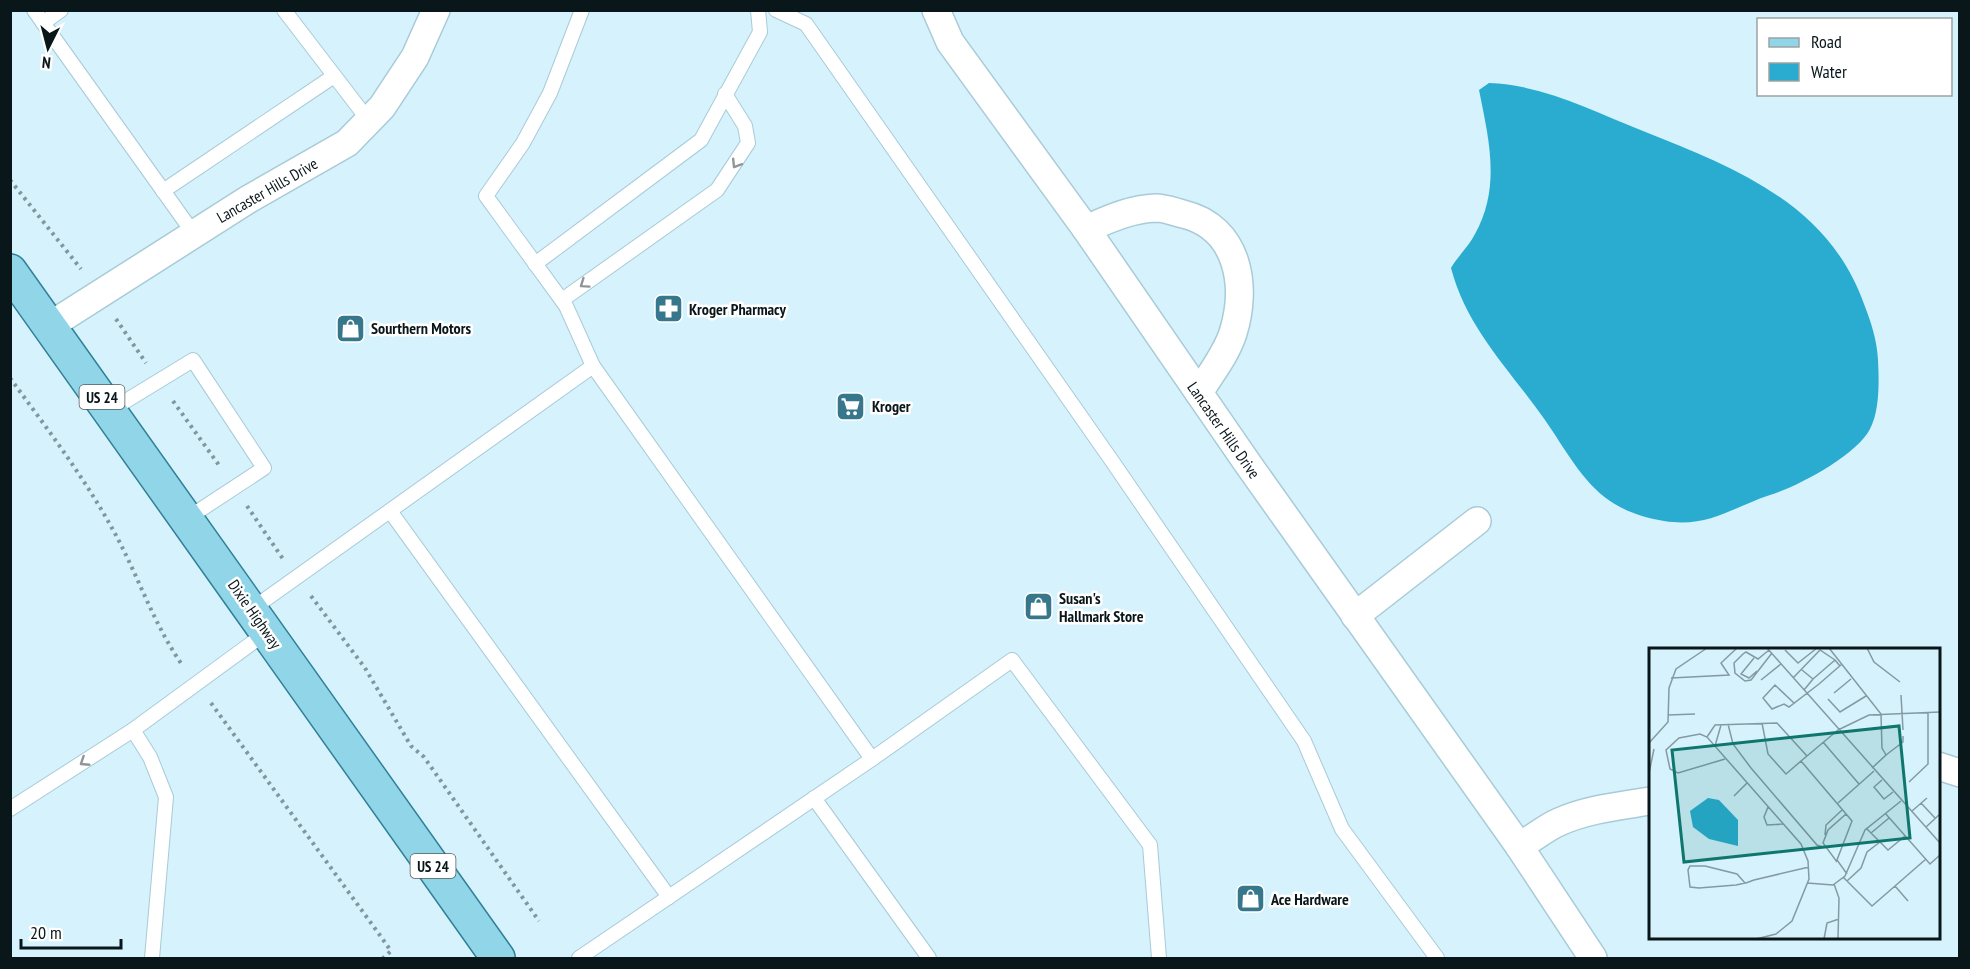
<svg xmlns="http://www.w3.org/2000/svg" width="1970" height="969" font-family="'PT Sans Narrow',sans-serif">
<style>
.water{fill:#29acd0}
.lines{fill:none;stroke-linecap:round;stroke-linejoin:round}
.service-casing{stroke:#a8cbd7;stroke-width:16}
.minor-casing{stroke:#a8cbd7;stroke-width:30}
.primary-casing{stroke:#318097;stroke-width:36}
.path{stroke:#81979e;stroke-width:4;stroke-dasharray:3 4.5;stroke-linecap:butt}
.service{stroke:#fff;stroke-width:14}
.minor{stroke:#fff;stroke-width:27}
.primary{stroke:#91d5e9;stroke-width:33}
.oneway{stroke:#909698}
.labels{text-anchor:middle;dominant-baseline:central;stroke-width:5;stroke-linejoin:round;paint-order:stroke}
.shield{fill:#fff;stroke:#535c5f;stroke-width:1.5}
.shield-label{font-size:15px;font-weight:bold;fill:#09161a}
.street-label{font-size:16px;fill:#09161a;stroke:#fff}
.poi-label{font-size:16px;font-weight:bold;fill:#09161a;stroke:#fff;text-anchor:start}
.inset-road{fill:none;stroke:#849aa2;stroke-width:1.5}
.view{fill:#0f766e;fill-opacity:0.15;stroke:#0f766e;stroke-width:3}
.inset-edge{fill:none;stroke:#09161a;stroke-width:3}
</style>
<rect width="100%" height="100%" fill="#d6f2fc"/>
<path class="water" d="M1489,83c55,2 104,28 154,48 92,37 185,72 221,173 7,18 13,36 14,56 1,20 2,50 -8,69 -13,26 -73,58 -100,66 -39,13 -62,33 -106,26 -18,-3 -38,-9 -54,-20 -28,-19 -46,-54 -65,-81 -35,-50 -78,-91 -94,-152 7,-12 18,-22 24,-34 26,-47 14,-94 4,-144z"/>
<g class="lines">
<defs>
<g id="service">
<polyline points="34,10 194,234"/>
<polyline points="284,10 369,121"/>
<polyline points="776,10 806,24 1112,461 1304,741 1342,829 1437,958"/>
<polyline points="43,23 61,10"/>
<polyline points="163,191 334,76"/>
<polyline points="535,264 701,140 760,32 758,10"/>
<polyline points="562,300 717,190 748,143 745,126 725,94"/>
<polyline points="111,410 193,360 264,468 188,518"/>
<polyline points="390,511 669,897"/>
<polyline points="252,609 593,366"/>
<polyline points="872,759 1012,660 1150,845 1159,958"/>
<polyline points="814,798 929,958"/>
<polyline points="10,809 133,730"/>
<polyline points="152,958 166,797 150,757 133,730 267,632"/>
<polyline points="579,958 872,759 593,366 566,306 486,196 523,143 550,93 582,10"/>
</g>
<g id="minor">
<polyline points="936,10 950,42 1086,229 1248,464 1519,846 1593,958"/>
<path d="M1086,229c23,-10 44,-20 70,-21 9,0 19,4 27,6 55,13 65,71 50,119 -7,22 -23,41 -34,60"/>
<polyline points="51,325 249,199 347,143 382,107 415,57 436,10"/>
<polyline points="1355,616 1477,521"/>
<polyline points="1938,766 1960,773"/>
<path d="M1519,846c14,-7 26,-18 40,-24 29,-13 61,-16 91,-21"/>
</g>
<polyline id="primary" points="10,271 498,958"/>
</defs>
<use href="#service" class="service-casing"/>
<use href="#minor" class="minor-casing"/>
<use href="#primary" class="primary-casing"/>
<g class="path">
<polyline points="10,180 81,269"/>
<polyline points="116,319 146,363"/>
<path d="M10,378c39,53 80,107 110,165 21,41 36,85 63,123"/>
<polyline points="173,401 221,468"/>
<polyline points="247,506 283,559"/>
<polyline points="311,596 365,668 411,746 424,757 539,921"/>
<polyline points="211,703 379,934 391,951 383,958"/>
</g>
<use href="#service" class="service"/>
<use href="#minor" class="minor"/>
<use href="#primary" class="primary"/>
</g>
<defs><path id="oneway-chevron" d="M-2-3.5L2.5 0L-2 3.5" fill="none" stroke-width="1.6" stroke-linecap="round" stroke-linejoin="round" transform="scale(1.5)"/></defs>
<g class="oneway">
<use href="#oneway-chevron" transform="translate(736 164) rotate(122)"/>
<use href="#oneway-chevron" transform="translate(584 284) rotate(145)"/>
<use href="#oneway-chevron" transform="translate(84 762) rotate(147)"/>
</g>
<defs>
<symbol id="pharmacy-square" viewBox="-11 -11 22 22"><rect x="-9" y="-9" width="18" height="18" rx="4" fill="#37778b" stroke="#fff"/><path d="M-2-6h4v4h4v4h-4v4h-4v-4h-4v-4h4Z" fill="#fff"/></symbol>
<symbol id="shop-square" viewBox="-11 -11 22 22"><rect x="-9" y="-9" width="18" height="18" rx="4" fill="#37778b" stroke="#fff"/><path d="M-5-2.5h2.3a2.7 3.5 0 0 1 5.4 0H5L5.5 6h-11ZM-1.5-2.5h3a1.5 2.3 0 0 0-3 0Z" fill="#fff"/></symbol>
<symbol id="supermarket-square" viewBox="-11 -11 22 22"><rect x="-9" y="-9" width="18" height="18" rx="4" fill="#37778b" stroke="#fff"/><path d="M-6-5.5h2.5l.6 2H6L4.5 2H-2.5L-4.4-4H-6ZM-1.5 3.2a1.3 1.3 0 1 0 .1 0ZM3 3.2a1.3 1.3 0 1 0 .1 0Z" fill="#fff"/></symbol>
</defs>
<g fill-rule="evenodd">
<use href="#pharmacy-square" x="652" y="292" width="33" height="33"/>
<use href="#shop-square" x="334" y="312" width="33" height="33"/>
<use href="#supermarket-square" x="834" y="390" width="33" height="33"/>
<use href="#shop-square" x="1022" y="590" width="33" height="33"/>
<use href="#shop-square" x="1234" y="882" width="33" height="33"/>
</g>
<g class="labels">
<g class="shield">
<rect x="79.5" y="385" width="45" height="24" rx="4.5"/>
<rect x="410.5" y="854" width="45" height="24" rx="4.5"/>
</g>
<g class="shield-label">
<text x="102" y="397">US 24</text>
<text x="433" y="866">US 24</text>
</g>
<g class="street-label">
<text transform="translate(267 190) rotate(-30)">Lancaster Hills Drive</text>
<text transform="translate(1224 430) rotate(55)">Lancaster Hills Drive</text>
<text transform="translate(255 614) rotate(55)">Dixie Highway</text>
</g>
<g class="poi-label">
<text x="689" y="309">Kroger Pharmacy</text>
<text x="371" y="328">Sourthern Motors</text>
<text x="872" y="406">Kroger</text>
<text x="1059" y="598">Susan's<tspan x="1059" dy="18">Hallmark Store</tspan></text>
<text x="1271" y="899">Ace Hardware</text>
</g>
</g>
<g transform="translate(1649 648)">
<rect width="291" height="291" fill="#d6f2fc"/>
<path d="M59,150l11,2 19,20v26l-29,-7 -16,-12 -3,-16z" fill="#29acd0"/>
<path class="inset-road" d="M118,0l173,195M180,0l52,66 1,34 4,7 -14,13M218,0l7,14 26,20M120,2l-11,9 -12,-7 -3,2 -9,9 1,10 10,8 6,-1 21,-27M136,2l13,13 19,-15M105,10l-13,16 8,4 8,-7M153,22l11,9 -9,11M22,30l58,-3 -8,-12 16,-15M144,30l27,-28 15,10M164,31l22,-19 5,6M112,32l20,-16M185,45l17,-14M252,47l2,35M179,51l12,13 26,-16M145,55l-19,-18 -12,13 9,11 12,-5 5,3 30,-23 23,-20M19,67l27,-1M113,75l6,31 18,20 15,-13M79,76l5,20 18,24 66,77 6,2M189,82l-37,31 51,60 -15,39 10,14M189,82l31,-15 71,-3M58,89l8,-12 62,-2 30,33M174,94l36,42M0,95l19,-21 1,-34 7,-19 31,-21M66,98l6,-21M237,107l17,-13v-6M76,111l-47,14 -8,-4 -4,-19 13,-12 21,-4 7,3 94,107 7,17 1,18 -17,42 -16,13 -20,5M0,125l5,-24M233,132l-8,7 10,12 9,-7M260,134l19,-18v-51M85,148l13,-13M189,155l36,-32M272,155l14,15M119,159l-4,10 3,8 16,-1M263,163l15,-13M236,165l45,51 10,-9M277,179l14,-13M217,180l22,22 17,-14M222,185l18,-15M176,187l1,-10 16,-15M188,214l-14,-19 5,-13 18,-16M194,229l29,29 54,-47M198,233l14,-13 6,-16 13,-10M96,235l-8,-9 -32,-8h-15l-2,4 2,17 9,1 37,-3 9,-2h1l8,-3 55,-13M158,235l26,2 12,-9 20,-46 36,-29M185,236l5,14 -1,41M246,238l13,15M175,291l3,-16 12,-4"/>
<path class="view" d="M250,78l11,112 -226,24 -12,-112z"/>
<rect width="291" height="291" class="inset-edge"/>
</g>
<rect width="1970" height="969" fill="none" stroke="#09161a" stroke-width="24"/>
<rect x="1757" y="18" width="195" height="78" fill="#ffffff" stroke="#9da2a3" stroke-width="1.5"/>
<rect x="1769" y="38" width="30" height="9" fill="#91d5e9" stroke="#9da2a3" stroke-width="1.5"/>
<text x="1811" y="48" font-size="18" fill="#09161a">Road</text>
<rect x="1769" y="63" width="30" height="18" fill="#29acd0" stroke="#9da2a3" stroke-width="1.5"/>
<text x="1811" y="78" font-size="18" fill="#09161a">Water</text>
<g transform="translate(48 48) rotate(186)" stroke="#ffffff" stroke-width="4.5" paint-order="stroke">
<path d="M0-4.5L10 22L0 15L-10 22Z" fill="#09161a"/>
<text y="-9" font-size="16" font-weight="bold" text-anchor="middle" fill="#09161a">N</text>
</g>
<path d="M21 939v9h100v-9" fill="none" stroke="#09161a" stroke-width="3"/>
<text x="30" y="939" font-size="18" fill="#09161a" stroke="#ffffff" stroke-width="4.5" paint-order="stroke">20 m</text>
</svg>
